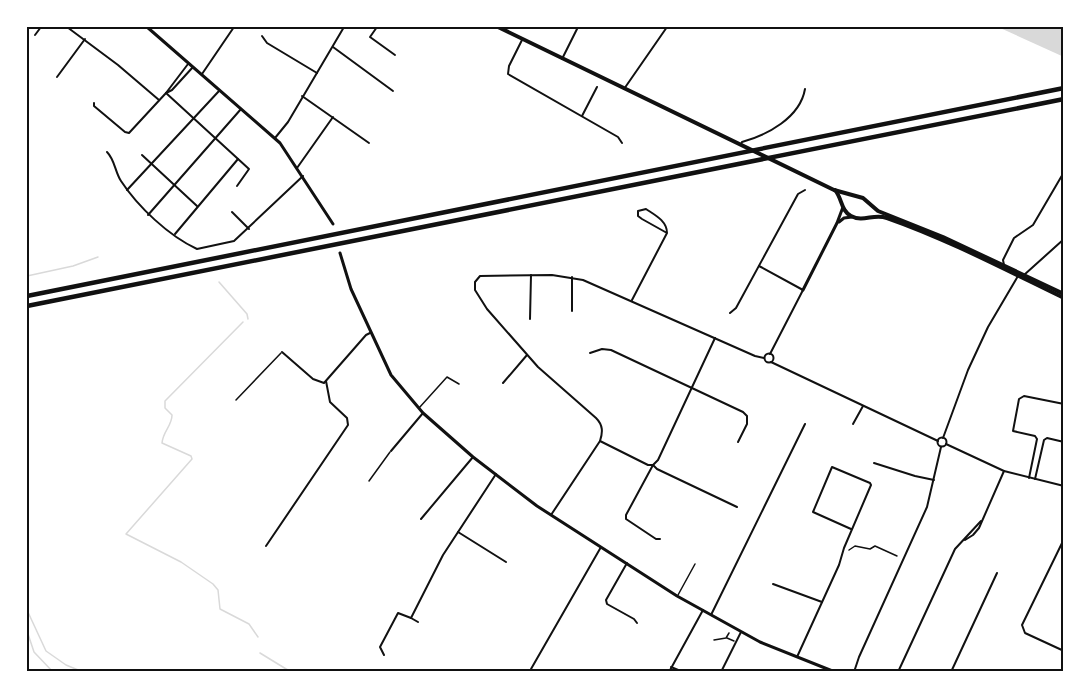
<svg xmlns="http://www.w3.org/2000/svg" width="1091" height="699" font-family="Commissioner,sans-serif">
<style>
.water{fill:#d9d9d9}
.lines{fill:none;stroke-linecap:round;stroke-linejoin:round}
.stream{stroke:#d9d9d9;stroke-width:1.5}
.service{stroke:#111;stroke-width:1.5}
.pedestrian{stroke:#111;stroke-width:1.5}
.minor{stroke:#111;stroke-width:2}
.tertiary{stroke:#111;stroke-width:3}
.primary{stroke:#111;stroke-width:4}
.motorway{stroke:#111;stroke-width:4.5}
.neatline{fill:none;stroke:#111;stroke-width:2}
</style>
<rect width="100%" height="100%" fill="#fff"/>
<polygon class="water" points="998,27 1064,27 1064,57"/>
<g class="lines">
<g class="stream">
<polyline points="27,276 73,266 98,257"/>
<polyline points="219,282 247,314 248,319"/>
<path d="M243,322l-78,79v7l7,7c0,11 -9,16 -10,28l29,13 1,3 -66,75 55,28 32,22 5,6 2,19 29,15 9,13"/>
<polyline points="27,610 46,651 66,665 83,672"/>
<polyline points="27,631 34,652 53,672"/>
<polyline points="260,653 291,672"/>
</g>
<g class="service">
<polyline points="236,400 281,353"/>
<polyline points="419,408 447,377 459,384"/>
<polyline points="678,595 695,564"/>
</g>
<g class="pedestrian">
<polyline points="369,481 390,452"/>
<polyline points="849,550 855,546 870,549 875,546 897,556"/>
<polyline points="727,638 734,641"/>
<polyline points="714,640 726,638 729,633"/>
</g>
<g class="minor">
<polyline points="67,27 118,65 159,100"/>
<polyline points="377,27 370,37 395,55"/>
<polyline points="35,35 41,27"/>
<polyline points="262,36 267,43 317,73"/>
<polyline points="522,40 509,66 508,74 618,137 622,143"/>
<polyline points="333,47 393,91"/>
<polyline points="562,59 578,27"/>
<polyline points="202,74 234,27"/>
<polyline points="57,77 85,39"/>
<polyline points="624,89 667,27"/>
<polyline points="166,93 249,169 237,186"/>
<polyline points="166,93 172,90 193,67"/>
<polyline points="302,96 369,143"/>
<polyline points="94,103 94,106 125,132 129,133 166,93 188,64"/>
<polyline points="582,116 597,87"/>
<polyline points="275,138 288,122 344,27"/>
<path d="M741,144l1,-2c25,-7 58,-24 63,-53"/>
<path d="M107,152c8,8 8,20 14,29 17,26 48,55 76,68l37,-8 69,-65"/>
<polyline points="142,155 197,206"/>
<polyline points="297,168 333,117"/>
<polyline points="127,190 219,91"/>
<polyline points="232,212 249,229"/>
<polyline points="148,215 241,109"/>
<polyline points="175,234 238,159"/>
<polyline points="1004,265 1003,260 1014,238 1033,225 1064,172"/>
<polyline points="759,266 803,290 770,354"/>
<polyline points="1024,275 1064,239"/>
<path d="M632,300l35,-67c0,-12 -12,-18 -21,-24l-8,2v5l4,3 25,14"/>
<polyline points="572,311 572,277"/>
<polyline points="730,313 736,308 798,194 805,190"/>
<polyline points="530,319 531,275"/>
<polyline points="282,352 313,379 324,383 366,335 370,333"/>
<polyline points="590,353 602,349 611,350 743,412 747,416 747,424 738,442"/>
<circle cx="769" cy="358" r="4.5"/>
<polyline points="771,362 938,441"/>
<polyline points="503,383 527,355"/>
<polyline points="853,424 863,406"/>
<circle cx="942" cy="442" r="4.5"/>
<polyline points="943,438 968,370 988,327 1018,276"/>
<polyline points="600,441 648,465 653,465 657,469 737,507"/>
<polyline points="946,444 1004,471 1064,486"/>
<polyline points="391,451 423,413"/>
<polyline points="874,463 915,476 934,480"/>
<polyline points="1029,478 1037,439 1035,436 1013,431 1019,399 1024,396 1064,404"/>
<polyline points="1035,479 1044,440 1047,438 1064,442"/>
<path d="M551,515l49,-74c3,-9 3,-16 -4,-23l-58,-51 -51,-58 -12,-19v-8l5,-6 72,-1 31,5 172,76 9,2"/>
<polyline points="421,519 473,457"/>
<polyline points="458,532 506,562"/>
<polyline points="660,539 656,539 626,519 626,515 653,465 658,460 715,338"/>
<polyline points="1064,539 1022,625 1025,633 1064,651"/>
<polyline points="965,540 973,535 979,528 1004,471"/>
<polyline points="266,546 348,425 347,418 330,402 326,381"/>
<polyline points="627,563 606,600 607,604 634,619 637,623"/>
<polyline points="773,584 822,602"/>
<polyline points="711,615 805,424"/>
<polyline points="411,618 418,622"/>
<polyline points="384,655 380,647 398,613 411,618 443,555 496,474"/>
<polyline points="797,657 839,565 844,548 871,485 870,483 832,467 813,512 851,529"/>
<polyline points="671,667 683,672"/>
<polyline points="531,669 601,547"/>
<polyline points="669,672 703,610"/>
<polyline points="721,672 741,632"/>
<polyline points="854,672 859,657 927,507 941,447"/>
<polyline points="898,672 955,549 981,521"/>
<polyline points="951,672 997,573"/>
</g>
<g class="tertiary">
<polyline points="147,27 280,143 333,224"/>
<polyline points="839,222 844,218 852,217"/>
<polyline points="340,253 351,289 391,375 423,413 473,457 537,506 677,596 760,642 835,672"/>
<polyline points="803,290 837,223 843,207"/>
</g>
<g class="primary">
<polyline points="498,27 834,190 863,198 878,211 943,237 1064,294"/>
<path d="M835,190c7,8 6,21 16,26 13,7 22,-3 36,2 60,21 119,52 177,80"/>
</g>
<g class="motorway">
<polyline points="27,296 1064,88"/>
<polyline points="27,306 1064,99"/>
</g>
</g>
<rect width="1091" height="699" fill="none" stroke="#ffffff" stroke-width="57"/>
<rect x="28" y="28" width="1034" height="642" class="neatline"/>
</svg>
